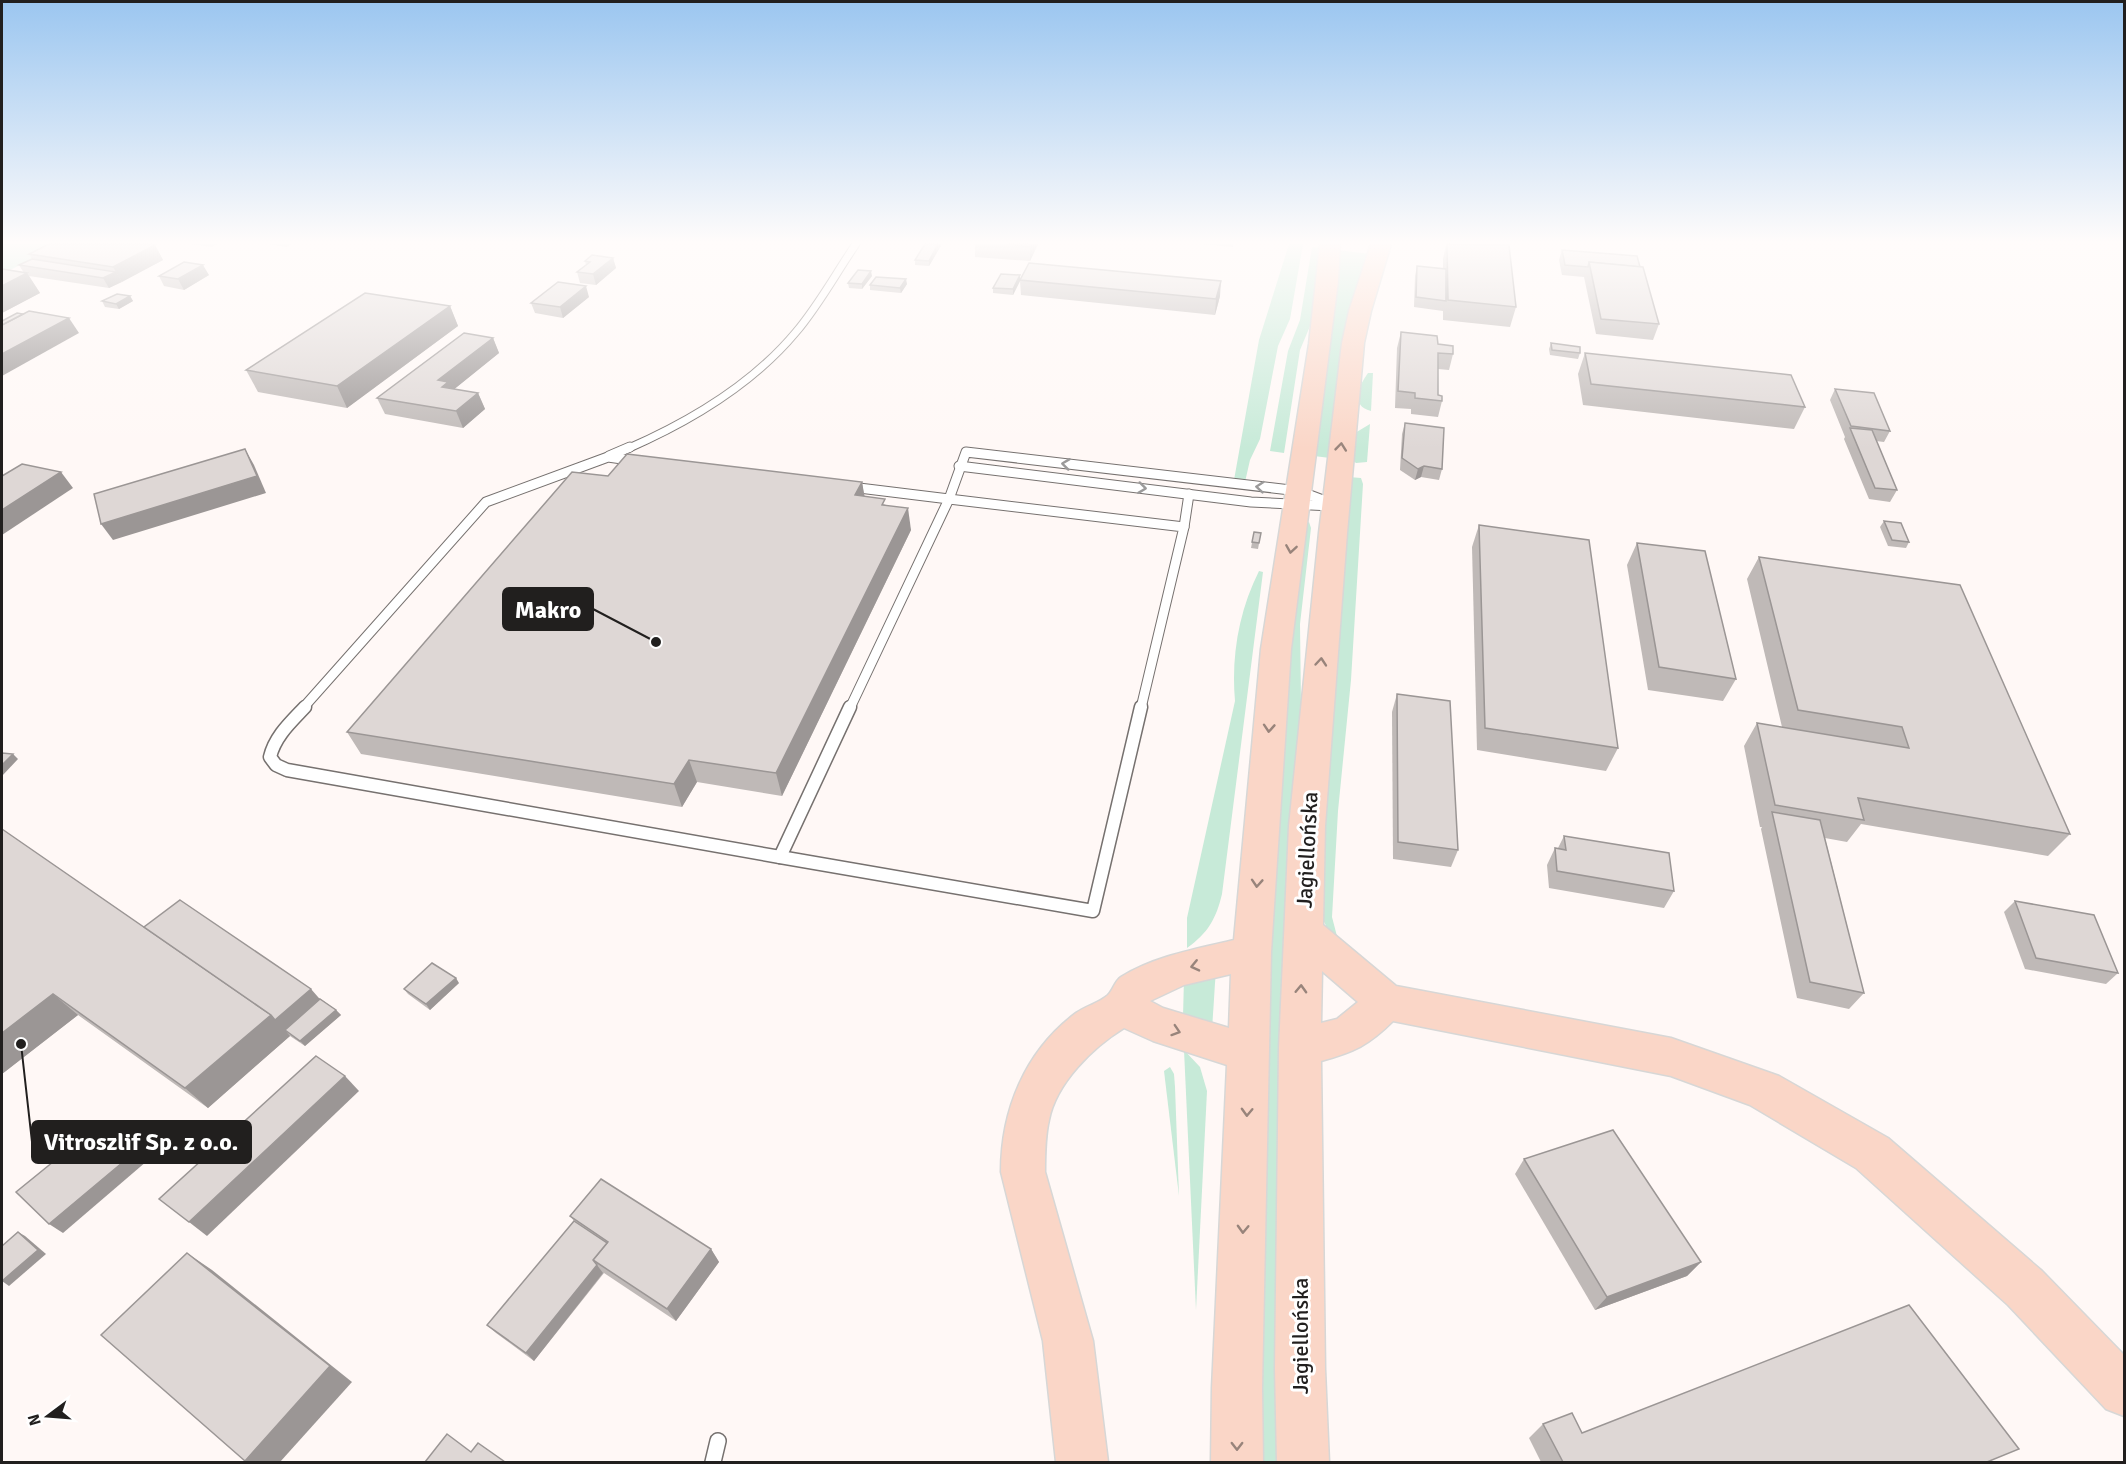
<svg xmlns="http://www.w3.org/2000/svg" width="2126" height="1464" font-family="Signika,sans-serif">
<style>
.green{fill:#c7ead8}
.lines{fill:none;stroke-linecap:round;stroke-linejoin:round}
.service-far3-casing{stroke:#76716f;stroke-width:9}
.service-far2-casing{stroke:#76716f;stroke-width:11}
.service-far1-casing{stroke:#76716f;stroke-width:15}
.service-casing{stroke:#76716f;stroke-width:18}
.primary-casing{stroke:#d7d7d6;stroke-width:3}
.service-far3{stroke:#fff;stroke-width:7}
.service-far2{stroke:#fff;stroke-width:9}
.service-far1{stroke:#fff;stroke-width:12}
.service{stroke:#fff;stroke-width:15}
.primary{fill:#fad6c7;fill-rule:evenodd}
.wall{fill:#bfb9b7}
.shaded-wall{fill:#9b9695}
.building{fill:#ded7d5;stroke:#9b9695;stroke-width:1.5}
.oneway{stroke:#98847b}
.oneway2{stroke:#9b9a9a}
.labels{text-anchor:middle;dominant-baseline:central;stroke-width:6;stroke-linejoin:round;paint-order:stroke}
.street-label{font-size:22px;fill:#211f1e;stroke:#fff}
.leader{fill:none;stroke:#211f1e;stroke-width:2}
.callout-dot{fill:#211f1e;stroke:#fff;stroke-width:2}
.callout{fill:#211f1e;stroke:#211f1e;stroke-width:2}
.callout-label{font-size:24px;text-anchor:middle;font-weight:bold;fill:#fff}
</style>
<rect width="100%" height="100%" fill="#fff8f6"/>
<g class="green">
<polygon points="2,244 62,244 2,274"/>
<polygon points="1289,244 1303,244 1290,319 1278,346 1260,439 1250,460 1245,482 1234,480 1259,340"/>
<polygon points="1312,247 1322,248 1313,319 1300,350 1284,453 1270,451 1288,351 1300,320"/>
<polygon points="1337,250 1370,254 1330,458 1314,456"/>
<path d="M1368,373h5l-2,38c-22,-6 -12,-25 -3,-38z"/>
<polygon points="1370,424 1367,462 1356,463 1352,460 1355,433"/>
<polygon points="1349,477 1361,478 1363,484 1351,680 1338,811 1332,917 1338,940 1335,943 1321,916 1320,897"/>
<polygon points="1309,522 1311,528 1300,624 1301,705 1291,847 1278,1322 1278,1462 1260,1462 1258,1308 1274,834 1289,659 1306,524"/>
<path d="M1259,571l4,1 -41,322c-6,25 -14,39 -35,54v-30l48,-217c-4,-45 4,-90 24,-130z"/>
<polygon points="1216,968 1212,1030 1183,1017 1184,978"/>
<polygon points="1184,1050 1200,1067 1207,1091 1196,1310"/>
<polygon points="1170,1067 1174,1074 1175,1087 1179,1196 1164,1071"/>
</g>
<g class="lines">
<defs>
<path id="service-far3" d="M627,449c62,-27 125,-64 169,-117 23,-27 40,-59 60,-88"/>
<g id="service-far2">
<polyline points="609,456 630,447"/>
<polyline points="959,466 1251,502 1331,506"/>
<polyline points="851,487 949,499"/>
<polyline points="949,499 1184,527 1141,708"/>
<polyline points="949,499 966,452 1299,491 1336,505"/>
<polyline points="1184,527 1189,494"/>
<polyline points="303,708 486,502 608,457 636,461"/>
<polyline points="850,708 949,499"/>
</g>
<g id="service-far1">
<path d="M305,707c-14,15 -30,29 -35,50l6,8 11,5 493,87"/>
<polyline points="850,707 780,857 1093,911 1141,707"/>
</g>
<polyline id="service" points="713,1462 718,1441"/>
<g id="primary">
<path d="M1320,244h20l-2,37 -47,368 -20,303 -9,436 1,74h-52l1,-74 15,-323 -74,-24 -29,-13c-31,19 -68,55 -75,92 -4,17 -4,35 -4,52l48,169 15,121h-52l-13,-121 -42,-169c0,-62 24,-121 75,-159 10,-7 23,-10 32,-18 5,-5 7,-14 13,-18 34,-21 75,-28 113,-37l27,-291 48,-305zM1231,974l-2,54 -66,-20 -13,-7 34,-16z"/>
<path d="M1371,244h20l-20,67 -7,32 -17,190 -22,293 -2,99 73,61 275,52 108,38 109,62 154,133 82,84v61l-18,-7 -98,-104 -152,-137 -106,-63 -79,-29 -278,-55c-24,24 -39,31 -72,40l4,308 4,93h-52l-2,-93 4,-321 10,-222 30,-293 23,-190 7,-32zM1322,971l36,31 -21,17 -16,4z"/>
</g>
</defs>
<use href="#service-far3" class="service-far3-casing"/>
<use href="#service-far2" class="service-far2-casing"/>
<use href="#service-far1" class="service-far1-casing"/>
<use href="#service" class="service-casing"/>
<use href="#primary" class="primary-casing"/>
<use href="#service-far3" class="service-far3"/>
<use href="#service-far2" class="service-far2"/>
<use href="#service-far1" class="service-far1"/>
<use href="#service" class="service"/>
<use href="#primary" class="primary"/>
</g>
<g class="wall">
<polygon points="192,244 217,244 212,247"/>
<polygon points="268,244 291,244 287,247"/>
<polygon points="925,244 942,244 929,266 915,265 915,260"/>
<polygon points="975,244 1038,244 1030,261 975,257"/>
<polygon points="1203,244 1233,244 1233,247"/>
<polygon points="1446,244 1500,244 1516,307 1510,327 1443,320 1443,311 1414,307 1415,276 1417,266 1443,269 1443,259"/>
<polygon points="155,245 163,260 109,288 29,276 40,293 2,313 2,269 24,273 19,265 32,259 29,254"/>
<polygon points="1562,250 1637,256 1659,324 1653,340 1596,334 1584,277 1562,275 1559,260"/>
<polygon points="613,258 616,268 596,285 580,283 577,272 586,265 585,261"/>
<polygon points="209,275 184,290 164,286 159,276"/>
<polygon points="872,276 862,289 849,288 848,283"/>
<polygon points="1020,280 1220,296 1215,315 1021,295"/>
<polygon points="1020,281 1013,295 993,293 993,288"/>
<polygon points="907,284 901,293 870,290 870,285"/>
<polygon points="130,296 133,301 119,309 105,307 102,301"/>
<polygon points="589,297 563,318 535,313 531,303"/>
<polygon points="450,306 458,326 347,408 258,392 246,370"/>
<polygon points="1401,332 1438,344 1453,354 1449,370 1438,369 1438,395 1442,401 1438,417 1411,414 1411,409 1395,408 1397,348"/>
<polygon points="493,338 499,353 454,389 478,393 485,409 463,428 385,414 377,398"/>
<polygon points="1551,343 1580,353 1578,359 1550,355 1549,349"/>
<polygon points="1585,353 1805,407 1794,429 1583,405 1578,374"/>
<polygon points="1835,389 1890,431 1884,442 1876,441 1897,490 1890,502 1869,499 1844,439 1845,437 1830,400"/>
<polygon points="1405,423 1442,469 1439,480 1421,477 1415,480 1400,470 1402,434"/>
<polygon points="608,476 862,482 864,496 886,505 911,530 782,796 697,782 682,807 361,754 347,732"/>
<polygon points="1884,521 1909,542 1906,548 1888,546 1880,527"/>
<polygon points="1479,525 1618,748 1606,771 1477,750 1472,547"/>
<polygon points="1254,532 1261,533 1258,549 1251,548"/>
<polygon points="1637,543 1736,679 1723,701 1648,690 1627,565"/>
<polygon points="1759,557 2070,834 2048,856 1861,824 1847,842 1825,838 1864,993 1849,1009 1797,998 1761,829 1762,827 1760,827 1744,746 1757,723 1782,727 1747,579"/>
<polygon points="1397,694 1458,850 1451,867 1393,859 1392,712"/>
<polygon points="2,829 144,927 321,999 336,1010 341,1015 305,1046 290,1036 208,1108 78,1015 2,1074"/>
<polygon points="1564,836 1674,891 1664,908 1549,888 1547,865 1555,848 1558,848"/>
<polygon points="2015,901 2118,973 2106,984 2025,969 2004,912"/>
<polygon points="459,983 430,1010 408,994 404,989"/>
<polygon points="1524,1159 1701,1262 1687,1276 1595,1310 1515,1174"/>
<polygon points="570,1216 711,1249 719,1262 676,1321 604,1273 534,1361 496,1333 487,1325 574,1221"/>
<polygon points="1543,1424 1582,1433 1988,1462 1541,1462 1529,1438"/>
</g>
<g class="shaded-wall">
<polygon points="938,244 942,244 929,266 929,261"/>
<polygon points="1031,244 1038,244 1030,261 1030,247"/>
<polygon points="155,245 163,260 122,282 113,267"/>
<polygon points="613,258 616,268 596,285 593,274"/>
<polygon points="203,265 209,275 184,290 178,279"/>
<polygon points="871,271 872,276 862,289 862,284"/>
<polygon points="116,272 122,282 109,288 103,278"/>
<polygon points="27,273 40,293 2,313 2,286"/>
<polygon points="1020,275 1020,281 1013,295 1013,289"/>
<polygon points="906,279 907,284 901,293 900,288"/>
<polygon points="1221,281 1220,296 1215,315 1216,299"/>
<polygon points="586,286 589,297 563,318 560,307"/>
<polygon points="130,296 133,301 119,309 116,304"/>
<polygon points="450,306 458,326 347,408 337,386"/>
<polygon points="69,318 79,333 2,376 2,354"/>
<polygon points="493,338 499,353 452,391 449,403 438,380"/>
<polygon points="478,393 485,409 463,428 456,411"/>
<polygon points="245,449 254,465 266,493 113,540 101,524"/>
<polygon points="1424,466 1421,477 1415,480 1418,469"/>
<polygon points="61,472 73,488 2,535 2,510"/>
<polygon points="862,482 866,504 855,495"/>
<polygon points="908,508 911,530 782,796 776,773"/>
<polygon points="13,754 18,759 2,776 2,765"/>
<polygon points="689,760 697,782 682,807 674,784"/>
<polygon points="456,978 459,983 430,1010 426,1004"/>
<polygon points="311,989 325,1005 285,1030 290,1036 208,1108 185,1088 271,1015"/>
<polygon points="53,994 78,1015 2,1074 2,1033"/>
<polygon points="336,1010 341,1015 305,1046 300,1041"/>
<polygon points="345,1076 359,1091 207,1236 189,1222"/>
<polygon points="101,1123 147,1161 63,1233 49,1224"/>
<polygon points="18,1232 25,1236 46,1254 9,1286 2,1281"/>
<polygon points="711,1249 719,1262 676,1321 667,1309"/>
<polygon points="187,1253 212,1270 352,1382 280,1462 249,1462 245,1461"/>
<polygon points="1701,1262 1687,1276 1595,1310 1607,1297"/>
<polygon points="597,1265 603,1273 534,1361 526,1353"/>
</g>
<g class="building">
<polygon points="49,244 153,244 155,245 113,267 29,254"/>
<polygon points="925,244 938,244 929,261 915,260"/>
<polygon points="1006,244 1031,244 1030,247"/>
<polygon points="1447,244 1509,245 1516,307 1448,300"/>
<polygon points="1562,250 1637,256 1640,267 1589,262 1588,267 1565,265"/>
<polygon points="592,255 613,258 593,274 577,272 590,262 585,261"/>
<polygon points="32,259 116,272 103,278 19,265"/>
<polygon points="184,262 203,265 178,279 159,276"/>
<polygon points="1589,262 1643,267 1659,324 1601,319"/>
<polygon points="1029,263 1221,281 1216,299 1020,280"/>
<polygon points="1417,266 1446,269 1446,301 1416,297"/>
<polygon points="2,269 27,273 2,286"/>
<polygon points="858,270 871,271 862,284 848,283"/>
<polygon points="1001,274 1020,275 1013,289 993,288"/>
<polygon points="876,277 906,279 900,288 870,285"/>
<polygon points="558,282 586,286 560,307 531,303"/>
<polygon points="365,293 450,306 337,386 246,370"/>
<polygon points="117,294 130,296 116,304 102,301"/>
<polygon points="29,311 69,318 2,354 2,325"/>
<polygon points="17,313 23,314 2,325 2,321"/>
<polygon points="1401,332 1437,336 1438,344 1453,346 1453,354 1438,353 1438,395 1442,396 1442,401 1415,398 1415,393 1398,391"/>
<polygon points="464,333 493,338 438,380 448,382 442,387 478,393 456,411 377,398"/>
<polygon points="1551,343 1580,347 1580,353 1552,350"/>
<polygon points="1585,353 1791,375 1805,407 1591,384"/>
<polygon points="1835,389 1874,393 1890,431 1851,426"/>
<polygon points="1405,423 1444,428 1442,469 1424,466 1418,469 1402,458"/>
<polygon points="1850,428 1872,430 1897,490 1875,488"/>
<polygon points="245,449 257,476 101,524 94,494"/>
<polygon points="627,454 862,482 855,495 885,499 882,505 908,508 776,773 689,760 674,784 347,732 572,472 608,476"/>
<polygon points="22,464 61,472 2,510 2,476"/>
<polygon points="1884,521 1901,523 1909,542 1892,540"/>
<polygon points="1479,525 1589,540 1618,748 1485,728"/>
<polygon points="1254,532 1261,533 1259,543 1252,542"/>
<polygon points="1637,543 1705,551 1736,679 1659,667"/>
<polygon points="1759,557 1960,585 2070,834 1858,798 1864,820 1775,805 1757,723 1909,748 1902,727 1798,710"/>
<polygon points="1397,694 1450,701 1458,850 1398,842"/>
<polygon points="2,753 13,754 2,765"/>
<polygon points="1772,812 1820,820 1864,993 1810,982"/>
<polygon points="2,829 271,1015 185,1088 53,994 2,1033"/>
<polygon points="1564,836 1669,853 1674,891 1557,871 1555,848 1566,850"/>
<polygon points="180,900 311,989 275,1020 271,1015 144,927"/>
<polygon points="2015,901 2094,915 2118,973 2036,958"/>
<polygon points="432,963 456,978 426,1004 404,989"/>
<polygon points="320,999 336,1010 300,1041 285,1030"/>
<polygon points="316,1056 345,1076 189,1222 159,1199"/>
<polygon points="101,1123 135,1152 49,1224 16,1192"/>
<polygon points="1613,1130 1701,1262 1607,1297 1524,1159"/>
<polygon points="601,1179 711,1249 667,1309 593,1260 608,1242 570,1216"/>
<polygon points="574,1221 607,1243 593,1260 597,1265 526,1353 487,1325"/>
<polygon points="18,1232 38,1250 2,1281 2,1246"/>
<polygon points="187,1253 330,1366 245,1461 101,1335"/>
<polygon points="1909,1305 2019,1449 1987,1462 1563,1462 1543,1424 1572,1413 1582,1433"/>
<polygon points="447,1434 471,1452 478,1443 505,1462 425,1462"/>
</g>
<defs><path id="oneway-chevron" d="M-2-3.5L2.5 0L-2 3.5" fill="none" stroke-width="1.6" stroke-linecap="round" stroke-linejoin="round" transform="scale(1.5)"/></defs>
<g class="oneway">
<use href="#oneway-chevron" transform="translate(1341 447) rotate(-84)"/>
<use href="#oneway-chevron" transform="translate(1291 549) rotate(99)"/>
<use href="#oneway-chevron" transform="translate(1321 662) rotate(-85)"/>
<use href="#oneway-chevron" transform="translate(1269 728) rotate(94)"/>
<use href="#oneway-chevron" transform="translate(1257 883) rotate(94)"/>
<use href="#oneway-chevron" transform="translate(1195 966) rotate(167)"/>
<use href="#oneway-chevron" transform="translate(1301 989) rotate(-88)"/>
<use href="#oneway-chevron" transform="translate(1176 1031) rotate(18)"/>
<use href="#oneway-chevron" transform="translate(1247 1112) rotate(92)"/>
<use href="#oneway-chevron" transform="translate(1243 1229) rotate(92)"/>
<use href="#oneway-chevron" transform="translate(1237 1446) rotate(90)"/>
</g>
<g class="oneway2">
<use href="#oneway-chevron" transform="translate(1066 464) rotate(-173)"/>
<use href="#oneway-chevron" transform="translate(1260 487) rotate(-175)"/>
<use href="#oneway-chevron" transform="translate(1142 488) rotate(7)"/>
</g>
<linearGradient id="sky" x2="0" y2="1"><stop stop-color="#9bc6f0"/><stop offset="0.54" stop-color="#fffcfb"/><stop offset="1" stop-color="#fffcfb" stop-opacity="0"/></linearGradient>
<rect width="2126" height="449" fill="url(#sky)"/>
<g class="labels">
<g class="street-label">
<text transform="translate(1307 850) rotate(-87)">Jagiellońska</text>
<text transform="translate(1300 1336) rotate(-90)">Jagiellońska</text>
</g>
</g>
<path class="leader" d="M656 642L593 609M21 1044L32 1142"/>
<g class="callout-dot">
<circle cx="656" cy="642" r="6"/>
<circle cx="21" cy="1044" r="6"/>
</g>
<g class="callout">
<rect x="503" y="588" width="90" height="42" rx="6"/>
<rect x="32" y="1121" width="219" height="42" rx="6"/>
</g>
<g class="callout-label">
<text x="548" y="618">Makro</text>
<text x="141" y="1150">Vitroszlif Sp. z o.o.</text>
</g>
<rect width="2126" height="1464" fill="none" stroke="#211f1e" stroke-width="6"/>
<g transform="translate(48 1416) rotate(254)" stroke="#ffffff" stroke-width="4.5" paint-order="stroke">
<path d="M0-4.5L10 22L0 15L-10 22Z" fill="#211f1e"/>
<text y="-9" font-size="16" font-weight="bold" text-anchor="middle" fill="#211f1e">N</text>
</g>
</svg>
